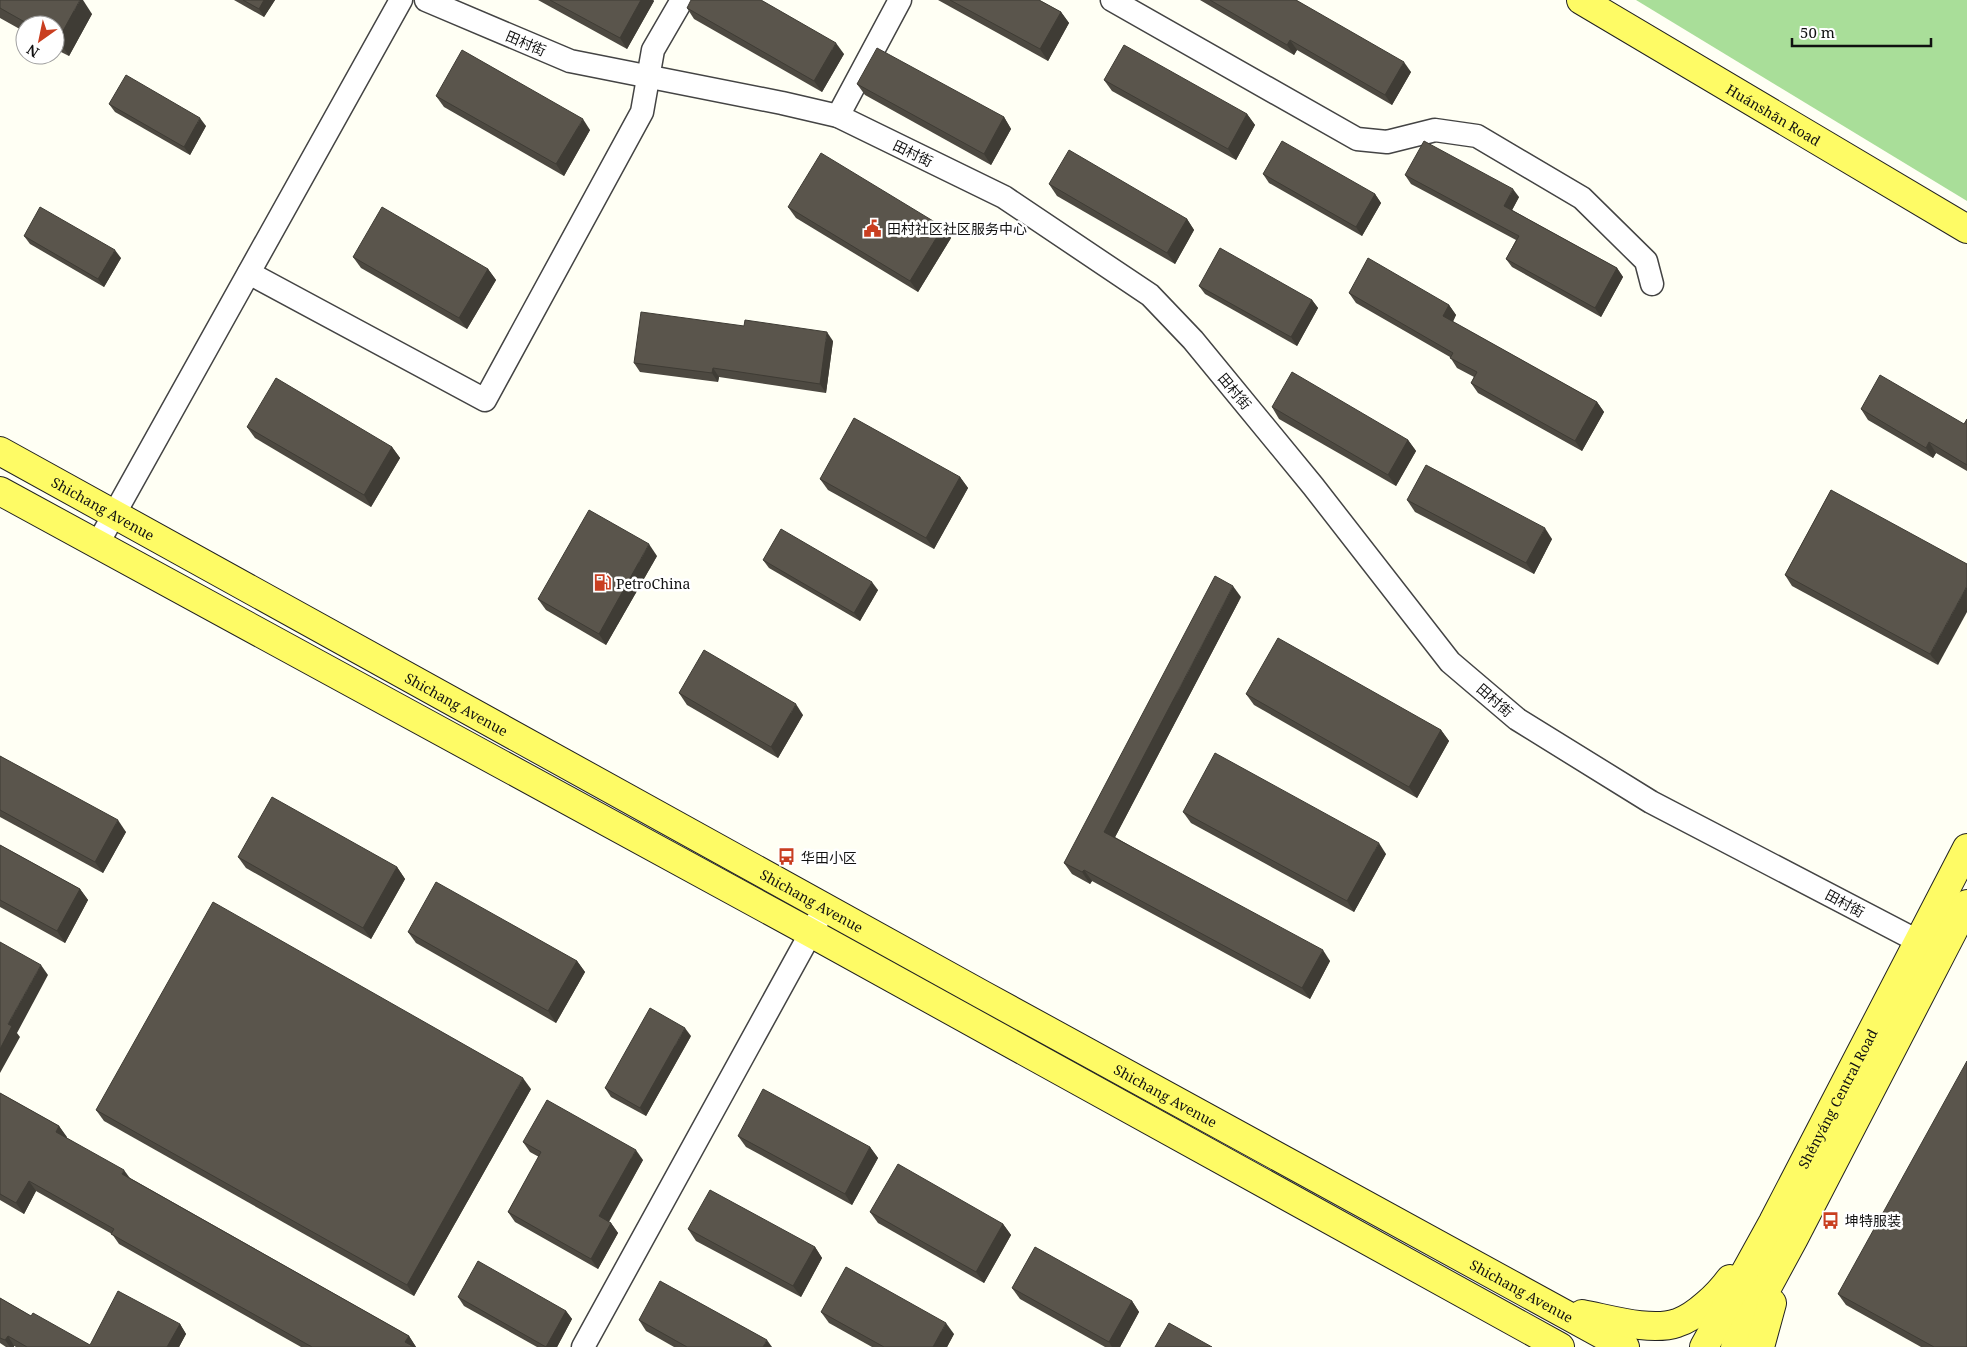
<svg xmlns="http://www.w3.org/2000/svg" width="1967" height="1347" font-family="'Noto Serif','Noto Sans SC',serif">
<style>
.forest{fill:#a9de99}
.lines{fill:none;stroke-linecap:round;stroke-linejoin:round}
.minor-casing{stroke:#444;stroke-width:25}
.major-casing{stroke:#222;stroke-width:30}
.minor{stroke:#fff;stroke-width:22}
.major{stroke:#fefb65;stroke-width:28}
.wall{fill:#4d4941}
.shaded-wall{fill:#3f3c35}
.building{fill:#5a554c;stroke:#3f3c35}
.labels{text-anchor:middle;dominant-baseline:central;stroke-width:5;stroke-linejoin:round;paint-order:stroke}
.street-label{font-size:14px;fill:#111;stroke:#fff}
.poi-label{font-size:14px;fill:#111;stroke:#fff;text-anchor:start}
</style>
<rect width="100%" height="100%" fill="#fffff4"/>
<polygon class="forest" points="1636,0 1967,0 1967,201"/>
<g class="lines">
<defs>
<g id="minor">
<polyline points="426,0 570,61 782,103 838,116 1004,197 1150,295 1193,340 1313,486 1450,662 1517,719 1651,802 1933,949"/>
<polyline points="1112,0 1357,139 1387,142 1435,130 1477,136 1582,198 1646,261 1652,284"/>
<polyline points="838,116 900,0"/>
<polyline points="249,273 485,400 642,112 653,50 682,0"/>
<polyline points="97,545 401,0"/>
<polyline points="583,1347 825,907"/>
</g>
<g id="major">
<path id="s1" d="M1581,0l386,229"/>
<path id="s2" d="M0,451l983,544 642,352"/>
<polyline points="0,491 809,932 1560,1347"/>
<path d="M1582,1314c27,5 69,18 95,9 19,-6 42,-29 53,-44"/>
<path id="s3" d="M1704,1347l69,-125 194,-374"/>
<polyline points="1735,1347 1794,1238 1967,904"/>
<polyline points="1760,1347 1772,1303"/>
</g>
</defs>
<use href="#minor" class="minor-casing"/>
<use href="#major" class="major-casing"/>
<use href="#minor" class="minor"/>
<use href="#major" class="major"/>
</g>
<g class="wall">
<polygon points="0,0 92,14 69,56 55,49 55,25 25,25 25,32 0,18"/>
<polygon points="234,0 275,0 264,17"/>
<polygon points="538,0 653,0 654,1 627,49"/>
<polygon points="938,0 1039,0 1061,12 1069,23 1048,61"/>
<polygon points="1200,0 1296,0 1411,72 1392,105 1297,50 1294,55"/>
<polygon points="687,8 844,54 822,92 694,19"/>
<polygon points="1104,80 1247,114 1255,125 1236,160 1112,91"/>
<polygon points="857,84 1004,117 1011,129 991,165 865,95"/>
<polygon points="436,96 590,130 564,176 444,107"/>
<polygon points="109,104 206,126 190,155 115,112"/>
<polygon points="1263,174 1375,194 1381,203 1362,236 1269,183"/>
<polygon points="1405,175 1519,197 1512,210 1617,268 1623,277 1601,317 1512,267 1506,259 1516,240 1411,184"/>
<polygon points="1049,184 1187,219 1194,230 1175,264 1057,196"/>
<polygon points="788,207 943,227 951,238 918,292 796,218"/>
<polygon points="24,236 121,258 104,287 30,244"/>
<polygon points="353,257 488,269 496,280 467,329 361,268"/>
<polygon points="1199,286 1312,300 1318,308 1297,346 1205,294"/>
<polygon points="1349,293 1449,305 1456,315 1453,322 1597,402 1604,412 1582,451 1478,393 1471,383 1474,377 1457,368 1450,357 1356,303"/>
<polygon points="833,341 826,393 719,377 718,382 640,372 634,363"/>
<polygon points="1272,407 1408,440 1416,451 1396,486 1279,419"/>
<polygon points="1861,409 1964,424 1967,419 1967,471 1936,453 1933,458 1868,420"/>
<polygon points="247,427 392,447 400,458 371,507 255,438"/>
<polygon points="960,477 968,488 934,549 828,490 820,479"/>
<polygon points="1831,490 1938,665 1792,586 1785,575"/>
<polygon points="1407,500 1552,539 1534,574 1415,512"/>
<polygon points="657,556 606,645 546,610 538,599"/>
<polygon points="763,560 878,590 860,621 769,568"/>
<polygon points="1241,597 1115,837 1330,961 1310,999 1092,881 1090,884 1072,874 1064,863"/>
<polygon points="679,693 803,715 778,758 687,705"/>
<polygon points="1246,694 1441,730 1449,741 1417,798 1254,705"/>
<polygon points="0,756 126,832 103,873 0,817"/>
<polygon points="1183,812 1386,854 1354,912 1191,823"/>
<polygon points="0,845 80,889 88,900 65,943 0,907"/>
<polygon points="238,857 397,867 405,879 371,939 246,868"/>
<polygon points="408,932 577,961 585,972 556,1023 416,943"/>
<polygon points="691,1036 646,1116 611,1097 605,1088"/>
<polygon points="531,1089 414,1296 104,1121 96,1110"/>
<polygon points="0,1093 59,1126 67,1138 130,1178 409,1336 416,1347 301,1347 119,1244 112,1234 36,1191 24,1214 0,1200"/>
<polygon points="738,1136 870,1147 878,1158 852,1205 746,1147"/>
<polygon points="523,1142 643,1160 609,1222 611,1223 618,1233 598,1269 515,1222 508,1212 539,1157 530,1152"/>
<polygon points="870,1212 1003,1224 1011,1235 984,1283 878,1223"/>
<polygon points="688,1229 815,1247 822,1258 801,1297 696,1241"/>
<polygon points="1012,1288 1132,1301 1139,1312 1120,1347 1105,1347 1020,1299"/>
<polygon points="1838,1294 1967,1347 1921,1347 1846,1305"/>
<polygon points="458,1297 566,1311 572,1319 557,1347 537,1347 464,1306"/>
<polygon points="0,1298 31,1316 90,1345 180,1324 186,1334 179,1347 16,1347 14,1346 14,1347 6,1347 0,1343"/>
<polygon points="821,1312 954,1334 947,1347 872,1347 829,1323"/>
<polygon points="639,1320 772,1347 674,1347 646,1331"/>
</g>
<g class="shaded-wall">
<polygon points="80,0 83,0 92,14 69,56 58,40"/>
<polygon points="264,0 275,0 264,17 259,9"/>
<polygon points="641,0 653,0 654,1 627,49 620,38"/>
<polygon points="1061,12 1069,23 1048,61 1040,49"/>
<polygon points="1290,40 1297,50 1294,55 1287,45"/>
<polygon points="836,43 844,54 822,92 814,81"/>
<polygon points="1404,62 1411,72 1392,105 1385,95"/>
<polygon points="1247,114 1255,125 1236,160 1228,149"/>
<polygon points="1004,117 1011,129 991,165 984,154"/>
<polygon points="200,118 206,126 190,155 184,147"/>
<polygon points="583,119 590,130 564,176 556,164"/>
<polygon points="1513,189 1519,197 1510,214 1504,206"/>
<polygon points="1375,194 1381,203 1362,236 1356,227"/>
<polygon points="1187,219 1194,230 1175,264 1167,253"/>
<polygon points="943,227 951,238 918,292 910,281"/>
<polygon points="115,250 121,258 104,287 98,279"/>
<polygon points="1617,268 1623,277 1601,317 1595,308"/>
<polygon points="488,269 496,280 467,329 459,318"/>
<polygon points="1312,300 1318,308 1297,346 1291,337"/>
<polygon points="1449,305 1456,315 1450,326 1443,316"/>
<polygon points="827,332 833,341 826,393 820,384"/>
<polygon points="713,368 719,377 718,382 712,373"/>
<polygon points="1597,402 1604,412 1582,451 1575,441"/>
<polygon points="1408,440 1416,451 1396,486 1388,475"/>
<polygon points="1929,442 1936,453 1933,458 1926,448"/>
<polygon points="392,447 400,458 371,507 364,495"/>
<polygon points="960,477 968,488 934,549 926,538"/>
<polygon points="1545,528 1552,539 1534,574 1526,563"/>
<polygon points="649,544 657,556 606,645 599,634"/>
<polygon points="872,582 878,590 860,621 854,613"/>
<polygon points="1233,586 1241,597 1112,843 1104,832"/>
<polygon points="1967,586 1967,612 1938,665 1930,654"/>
<polygon points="796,704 803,715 778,758 771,747"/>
<polygon points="1441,730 1449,741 1417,798 1409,787"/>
<polygon points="118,820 126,832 103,873 95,862"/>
<polygon points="1379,843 1386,854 1354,912 1347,901"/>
<polygon points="397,867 405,879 371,939 363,928"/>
<polygon points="1084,870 1092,881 1090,884 1082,872"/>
<polygon points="80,889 88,900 65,943 57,931"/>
<polygon points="1323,950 1330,961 1310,999 1302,988"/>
<polygon points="577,961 585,972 556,1023 548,1011"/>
<polygon points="41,965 48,975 17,1033 20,1037 0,1073 0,1048 8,1024"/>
<polygon points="685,1028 691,1036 646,1116 640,1108"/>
<polygon points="523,1078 531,1089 414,1296 407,1285"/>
<polygon points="59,1126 67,1137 64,1143 56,1132"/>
<polygon points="870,1147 878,1158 852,1205 845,1194"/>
<polygon points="636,1150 643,1160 606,1226 599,1216"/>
<polygon points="124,1170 132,1181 122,1174"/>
<polygon points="29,1181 36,1191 24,1214 16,1203"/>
<polygon points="611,1223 618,1233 598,1269 591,1259"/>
<polygon points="1003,1224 1011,1235 984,1283 976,1272"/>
<polygon points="815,1247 822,1258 801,1297 793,1286"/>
<polygon points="1132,1301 1139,1312 1120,1347 1112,1347 1109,1342"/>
<polygon points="566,1311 572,1319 557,1347 546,1347"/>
<polygon points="946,1323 954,1334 947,1347 933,1347"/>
<polygon points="180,1324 186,1334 179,1347 167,1347"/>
<polygon points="8,1336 14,1346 14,1347 10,1347 5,1340"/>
<polygon points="409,1336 416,1347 409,1347 405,1342"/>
<polygon points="767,1340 772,1347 763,1347"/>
</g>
<g class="building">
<polygon points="0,0 80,0 58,40 55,39 55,25 30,25 0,8"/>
<polygon points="243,0 264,0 259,9"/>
<polygon points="550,0 641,0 620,38"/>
<polygon points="691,0 761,0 836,43 814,81 687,8"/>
<polygon points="950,0 1039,0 1061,12 1040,49"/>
<polygon points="1210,0 1296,0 1404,62 1385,95 1290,40 1287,45"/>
<polygon points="1124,45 1247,114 1228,149 1104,80"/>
<polygon points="877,48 1004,117 984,154 857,84"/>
<polygon points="462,50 583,119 556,164 436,96"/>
<polygon points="126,75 200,118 184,147 109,104"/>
<polygon points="1282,141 1375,194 1356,227 1263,174"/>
<polygon points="1424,141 1513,189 1504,206 1617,268 1595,308 1506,259 1519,236 1405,175"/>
<polygon points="1069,150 1187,219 1167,253 1049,184"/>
<polygon points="821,153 943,227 910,281 788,207"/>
<polygon points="40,207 115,250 98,279 24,236"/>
<polygon points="382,207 488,269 459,318 353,257"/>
<polygon points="1220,248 1312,300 1291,337 1199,286"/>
<polygon points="1368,258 1449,305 1443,316 1597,402 1575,441 1471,383 1477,372 1450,358 1453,353 1349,293"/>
<polygon points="641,312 744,326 745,320 827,332 820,384 713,368 712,373 634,363"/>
<polygon points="1292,372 1408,440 1388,475 1272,407"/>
<polygon points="1880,375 1964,424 1967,419 1967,465 1929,442 1926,448 1861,409"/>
<polygon points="276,378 392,447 364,495 247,427"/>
<polygon points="854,418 960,477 926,538 820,479"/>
<polygon points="1426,465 1545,528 1526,563 1407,500"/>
<polygon points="1831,490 1967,564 1967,586 1930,654 1785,575"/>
<polygon points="589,510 649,544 599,634 538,599"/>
<polygon points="781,529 872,582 854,613 763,560"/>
<polygon points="1215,576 1233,586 1104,832 1323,950 1302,988 1084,870 1082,872 1064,863"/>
<polygon points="1278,638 1441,730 1409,787 1246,694"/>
<polygon points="704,650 796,704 771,747 679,693"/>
<polygon points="1215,753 1379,843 1347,901 1183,812"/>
<polygon points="0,756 118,820 95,862 0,810"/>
<polygon points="272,797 397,867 363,928 238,857"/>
<polygon points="0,845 80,889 57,931 0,900"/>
<polygon points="436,882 577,961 548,1011 408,932"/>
<polygon points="213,902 523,1078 407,1285 96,1110"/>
<polygon points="0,942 41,965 8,1024 12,1026 0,1049"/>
<polygon points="650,1008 685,1028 640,1108 605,1088"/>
<polygon points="1967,1061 1967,1347 1934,1347 1838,1294"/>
<polygon points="763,1089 870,1147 845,1194 738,1136"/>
<polygon points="0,1093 59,1126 56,1132 124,1170 122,1174 409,1336 405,1342 414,1347 312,1347 111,1234 114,1229 29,1181 16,1203 0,1194"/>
<polygon points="547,1100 636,1150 599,1216 611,1223 591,1259 508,1212 541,1152 523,1142"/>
<polygon points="898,1164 1003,1224 976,1272 870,1212"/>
<polygon points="710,1190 815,1247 793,1286 688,1229"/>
<polygon points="1035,1247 1132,1301 1109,1342 1012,1288"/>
<polygon points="478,1261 566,1311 546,1347 458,1297"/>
<polygon points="846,1267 946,1323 933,1347 884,1347 821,1312"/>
<polygon points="660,1281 767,1340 763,1347 687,1347 639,1320"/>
<polygon points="118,1291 180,1324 167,1347 27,1347 8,1336 5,1340 0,1338 0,1298 31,1316 33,1313 90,1345"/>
<polygon points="1169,1323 1212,1347 1155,1347"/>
</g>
<defs>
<symbol id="civic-bare" viewBox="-9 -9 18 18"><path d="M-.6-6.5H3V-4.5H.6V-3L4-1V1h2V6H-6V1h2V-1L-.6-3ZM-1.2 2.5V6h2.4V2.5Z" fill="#c93e20" stroke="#fff" stroke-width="2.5" paint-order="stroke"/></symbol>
<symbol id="fuel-bare" viewBox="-9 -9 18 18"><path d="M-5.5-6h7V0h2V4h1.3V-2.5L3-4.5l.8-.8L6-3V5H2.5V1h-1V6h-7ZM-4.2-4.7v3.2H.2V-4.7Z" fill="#c93e20" stroke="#fff" stroke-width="2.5" paint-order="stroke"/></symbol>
<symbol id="bus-bare" viewBox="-9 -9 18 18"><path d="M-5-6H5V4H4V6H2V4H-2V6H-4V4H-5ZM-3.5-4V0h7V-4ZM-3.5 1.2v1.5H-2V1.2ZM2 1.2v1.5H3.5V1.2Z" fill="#c93e20" stroke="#fff" stroke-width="2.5" paint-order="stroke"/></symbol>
</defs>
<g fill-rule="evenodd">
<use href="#civic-bare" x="860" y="216" width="25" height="25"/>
<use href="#fuel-bare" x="590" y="570" width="25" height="25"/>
<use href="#bus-bare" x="774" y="844" width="25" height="25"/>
<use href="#bus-bare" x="1818" y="1208" width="25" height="25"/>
</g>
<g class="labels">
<g class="street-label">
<text transform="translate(526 43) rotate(23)">田村街</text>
<text stroke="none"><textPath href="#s1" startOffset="224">Huánshān Road</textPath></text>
<text transform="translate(913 153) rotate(26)">田村街</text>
<text transform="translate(1235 391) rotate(50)">田村街</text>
<text stroke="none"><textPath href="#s2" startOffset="118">Shichang Avenue</textPath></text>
<text transform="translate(1495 700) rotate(41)">田村街</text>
<text stroke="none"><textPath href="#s2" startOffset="522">Shichang Avenue</textPath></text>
<text stroke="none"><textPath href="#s2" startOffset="928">Shichang Avenue</textPath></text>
<text transform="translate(1845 903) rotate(28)">田村街</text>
<text stroke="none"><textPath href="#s2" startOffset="1332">Shichang Avenue</textPath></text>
<text stroke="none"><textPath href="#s3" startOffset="282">Shěnyáng Central Road</textPath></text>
<text stroke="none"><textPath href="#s2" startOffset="1738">Shichang Avenue</textPath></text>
</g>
<g class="poi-label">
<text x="887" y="228">田村社区社区服务中心</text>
<text x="616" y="583">PetroChina</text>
<text x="801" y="857">华田小区</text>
<text x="1845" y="1220">坤特服装</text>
</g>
</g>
<g transform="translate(40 40) rotate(213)"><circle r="24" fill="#ffffff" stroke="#a0a0a0"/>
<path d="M0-4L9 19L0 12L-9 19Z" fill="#c93e20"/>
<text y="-8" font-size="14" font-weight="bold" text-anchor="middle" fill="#111111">N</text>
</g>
<path d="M1792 38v8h139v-8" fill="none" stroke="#111111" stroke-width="2.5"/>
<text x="1800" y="38" font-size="15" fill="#111111" stroke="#ffffff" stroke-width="4" paint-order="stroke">50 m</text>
</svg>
